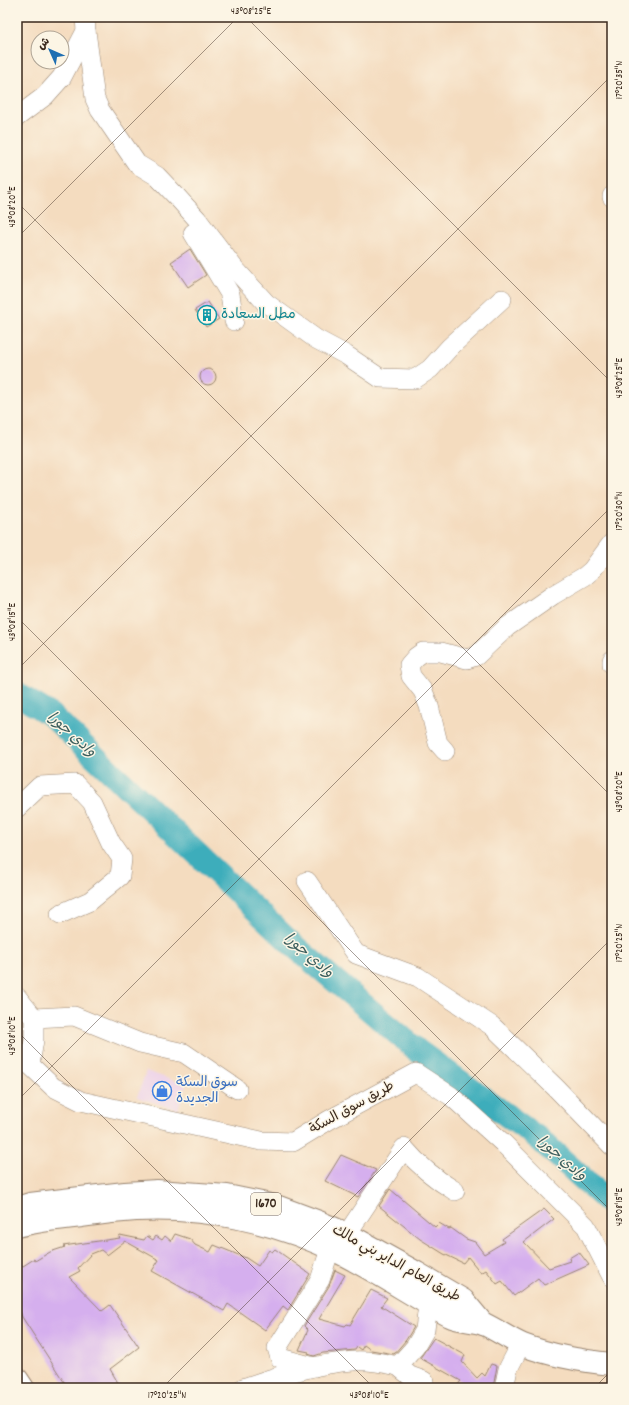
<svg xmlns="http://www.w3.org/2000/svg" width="629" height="1405" font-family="Dekko,'Playpen Sans Arabic',sans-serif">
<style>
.built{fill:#edd1e9}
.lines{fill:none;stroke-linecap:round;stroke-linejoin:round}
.river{stroke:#3eadbb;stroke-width:24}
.building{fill:#d5afee}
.minor-casing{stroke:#98836e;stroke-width:20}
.highway-casing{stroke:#98836e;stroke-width:24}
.minor{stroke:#fff;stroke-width:19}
.highway{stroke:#fff;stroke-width:22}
.ticks{fill:none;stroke:#3b2a1e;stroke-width:1;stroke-opacity:0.45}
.labels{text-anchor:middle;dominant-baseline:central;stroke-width:3;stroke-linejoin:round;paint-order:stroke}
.shield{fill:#fcf5e5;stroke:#75675a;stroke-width:1}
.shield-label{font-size:13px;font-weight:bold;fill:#3b2a1e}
.culture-label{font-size:14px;fill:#0d838f;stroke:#fcf5e5;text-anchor:start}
.shop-label{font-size:14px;fill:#366cbe;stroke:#fcf5e5;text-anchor:start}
.street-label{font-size:14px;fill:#3b2a1e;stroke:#fcf5e5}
.water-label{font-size:15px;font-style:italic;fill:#3c5e5d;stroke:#fcf5e5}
.neatline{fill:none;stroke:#3b2a1e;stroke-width:1.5}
.ticks-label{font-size:10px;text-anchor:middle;fill:#3b2a1e}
</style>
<rect width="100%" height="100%" fill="#fcf5e5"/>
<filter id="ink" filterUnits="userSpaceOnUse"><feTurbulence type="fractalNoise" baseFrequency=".025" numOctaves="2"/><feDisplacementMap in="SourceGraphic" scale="8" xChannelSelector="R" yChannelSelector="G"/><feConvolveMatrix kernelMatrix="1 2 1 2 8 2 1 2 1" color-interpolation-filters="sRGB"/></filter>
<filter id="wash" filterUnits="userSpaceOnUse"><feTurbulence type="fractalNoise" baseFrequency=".012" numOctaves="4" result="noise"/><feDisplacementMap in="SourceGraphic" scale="16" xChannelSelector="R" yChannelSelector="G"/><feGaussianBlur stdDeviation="0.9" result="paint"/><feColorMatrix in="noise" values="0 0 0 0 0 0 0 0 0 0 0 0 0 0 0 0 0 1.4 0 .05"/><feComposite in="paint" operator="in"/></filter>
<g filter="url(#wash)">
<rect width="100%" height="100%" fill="#f4dcbf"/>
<polygon class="built" points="146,1071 186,1085 178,1110 137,1097"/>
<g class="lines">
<polyline class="river" points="17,694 51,715 294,946 418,1051 538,1138 612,1205"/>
</g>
<g id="blocks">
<g class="building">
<polygon points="190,249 206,275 188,287 171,262"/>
<polygon points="208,302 219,319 206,327 195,310"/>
<circle cx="208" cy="377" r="8"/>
<polygon points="341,1155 376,1170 358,1197 325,1181"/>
<polygon points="390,1189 435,1227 439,1223 449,1229 451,1228 466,1239 475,1242 484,1254 504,1242 502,1239 544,1209 554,1219 524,1242 549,1268 570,1261 569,1258 579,1252 589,1265 544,1285 538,1278 514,1296 502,1281 497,1284 486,1270 481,1273 468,1257 463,1263 444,1254 420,1239 379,1206"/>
<polygon points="175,1234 190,1239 195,1245 210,1252 214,1245 246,1258 258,1266 269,1250 272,1252 275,1249 310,1274 288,1310 283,1306 265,1330 228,1304 224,1311 152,1271 159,1260 125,1241 107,1255 101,1250 91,1254 78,1268 80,1271 69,1277 102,1311 110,1305 139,1347 110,1369 121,1388 68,1388 22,1317 17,1301 17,1272 20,1268 34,1259 35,1261 50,1252 65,1247 63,1246 120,1238 119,1237 120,1235 144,1240 147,1236 153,1240 156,1236 162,1240 165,1236 171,1241"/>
<polygon points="335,1270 345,1275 319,1319 345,1326 347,1324 350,1325 371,1290 387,1298 381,1306 414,1327 406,1340 394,1354 371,1350 364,1345 361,1350 357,1347 355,1350 323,1353 314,1356 308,1354 309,1352 299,1350 308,1330 304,1326 329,1286"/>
<polygon points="434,1338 465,1355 462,1362 477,1378 482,1373 485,1376 491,1364 497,1366 493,1388 455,1388 461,1381 420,1358 433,1339"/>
</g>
</g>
</g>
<g filter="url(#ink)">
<use href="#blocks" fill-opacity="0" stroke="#98836e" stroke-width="1"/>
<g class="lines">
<defs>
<g id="minor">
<polyline points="86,31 95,99 100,110 137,164 157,176 178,198 197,219 234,268 266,303 316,339 346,355 380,378 415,379 430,369 450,347 502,299"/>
<polyline points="17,117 45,96 62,77 86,31 85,17"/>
<polyline points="612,197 612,196"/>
<polyline points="193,233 230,294 234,321"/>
<polyline points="612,660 612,664"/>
<polyline points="445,751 438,743 429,706 423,691 411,676 409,665 416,657 423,652 441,652 467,659 476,656 507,627 553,595 585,576 592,570 612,543"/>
<polyline points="17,808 40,786 75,784 92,802 111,843 122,859 120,876 90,901 60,914"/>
<polyline points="307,881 356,954 418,977 492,1026 556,1088 612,1146"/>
<polyline points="17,997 34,1018 34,1040 30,1065"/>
<polyline points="34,1018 74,1016 140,1043 184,1053 237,1089"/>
<polyline points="30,1065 53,1087 81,1101 261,1141 293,1142 329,1120 416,1073 451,1096 503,1143 586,1226 612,1277"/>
<path d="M347,1234l57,-86c15,18 31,31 51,43"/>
<polyline points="398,1366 410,1376 424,1381"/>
<polyline points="314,1367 280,1358 277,1348 320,1280 330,1249"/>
<path d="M243,1388c35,-12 75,-25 111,-27 15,-1 30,2 44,5l17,-19 10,-17 3,-26"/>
<polyline points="504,1388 508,1369 521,1344"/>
</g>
<g id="highway">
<polyline points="17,1208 30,1204 72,1199 125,1193 157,1191 227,1196 276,1206 319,1222 347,1234 417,1273 463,1300 483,1324"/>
<path d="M17,1226c18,-5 46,-8 65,-10 18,-3 36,-5 54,-6 70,-4 141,12 204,43 38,19 73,43 110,63 10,5 23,4 34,8 13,6 25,15 39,21 29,11 58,16 89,19"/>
<polyline points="17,1379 23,1388"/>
</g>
</defs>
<use href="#minor" class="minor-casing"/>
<use href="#highway" class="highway-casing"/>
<use href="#minor" class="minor"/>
<use href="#highway" class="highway"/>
</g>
</g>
<path class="ticks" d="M246,17l366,366M17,202l595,595M17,238l221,-221M17,617l595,595M17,670l595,-595M17,1031l357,357M17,1101l595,-595M162,1388l450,-450M594,1388l18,-18"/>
<defs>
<symbol id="building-ring" viewBox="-11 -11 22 22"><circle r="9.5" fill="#fcf5e5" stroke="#0f9aa8" stroke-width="1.5"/><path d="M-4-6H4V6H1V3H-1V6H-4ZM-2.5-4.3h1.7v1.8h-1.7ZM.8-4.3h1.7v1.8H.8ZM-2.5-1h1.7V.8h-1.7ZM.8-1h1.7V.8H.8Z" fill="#0f9aa8"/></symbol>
<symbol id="shop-ring" viewBox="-11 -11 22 22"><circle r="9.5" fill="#fcf5e5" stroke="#3f7fe0" stroke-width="1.5"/><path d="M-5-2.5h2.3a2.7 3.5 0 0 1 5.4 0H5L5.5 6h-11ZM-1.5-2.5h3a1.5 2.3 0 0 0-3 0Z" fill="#3f7fe0"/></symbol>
</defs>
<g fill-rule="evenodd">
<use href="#building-ring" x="196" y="304" width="22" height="22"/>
<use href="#shop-ring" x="151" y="1080" width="22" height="22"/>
</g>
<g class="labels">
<rect class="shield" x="251" y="1193" width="30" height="22" rx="3"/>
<g class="shield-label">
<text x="266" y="1204">1670</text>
</g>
<g class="culture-label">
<text x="221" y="315">مطل السعادة</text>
</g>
<g class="shop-label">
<text x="176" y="1083">سوق السكة<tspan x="176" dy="16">الجديدة</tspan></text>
</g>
<g class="street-label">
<text transform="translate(352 1108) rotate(-29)">طريق سوق السكة</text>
<text transform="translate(396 1264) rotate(29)">طريق العام الداير بني مالك</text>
</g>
<g class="water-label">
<text transform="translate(71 735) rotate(42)">وادي جورا</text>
<text transform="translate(308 956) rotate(41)">وادي جورا</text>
<text transform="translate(561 1159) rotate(41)">وادي جورا</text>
</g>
</g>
<rect width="629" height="1405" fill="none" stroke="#fcf5e5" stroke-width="44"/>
<g transform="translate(50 50) rotate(315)"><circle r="19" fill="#fcf5e5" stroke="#afa495"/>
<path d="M0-3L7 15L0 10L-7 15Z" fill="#1f6fb2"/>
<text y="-6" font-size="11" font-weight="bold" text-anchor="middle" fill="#3b2a1e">ش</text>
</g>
<rect x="22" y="22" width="585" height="1361" class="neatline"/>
<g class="ticks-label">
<text x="251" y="14">43°08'25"E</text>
<text transform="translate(618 80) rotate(-90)" y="4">17°20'35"N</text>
<text transform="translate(11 207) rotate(-90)" y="4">43°08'20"E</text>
<text transform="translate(618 378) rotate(-90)" y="4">43°08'25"E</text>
<text transform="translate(618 511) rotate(-90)" y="4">17°20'30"N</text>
<text transform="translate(11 622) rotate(-90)" y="4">43°08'15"E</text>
<text transform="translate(618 792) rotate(-90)" y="4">43°08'20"E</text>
<text transform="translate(618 943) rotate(-90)" y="4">17°20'25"N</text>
<text transform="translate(11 1036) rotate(-90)" y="4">43°08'10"E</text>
<text transform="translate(618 1207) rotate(-90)" y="4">43°08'15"E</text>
<text x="167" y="1398">17°20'25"N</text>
<text x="369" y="1398">43°08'10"E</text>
</g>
</svg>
